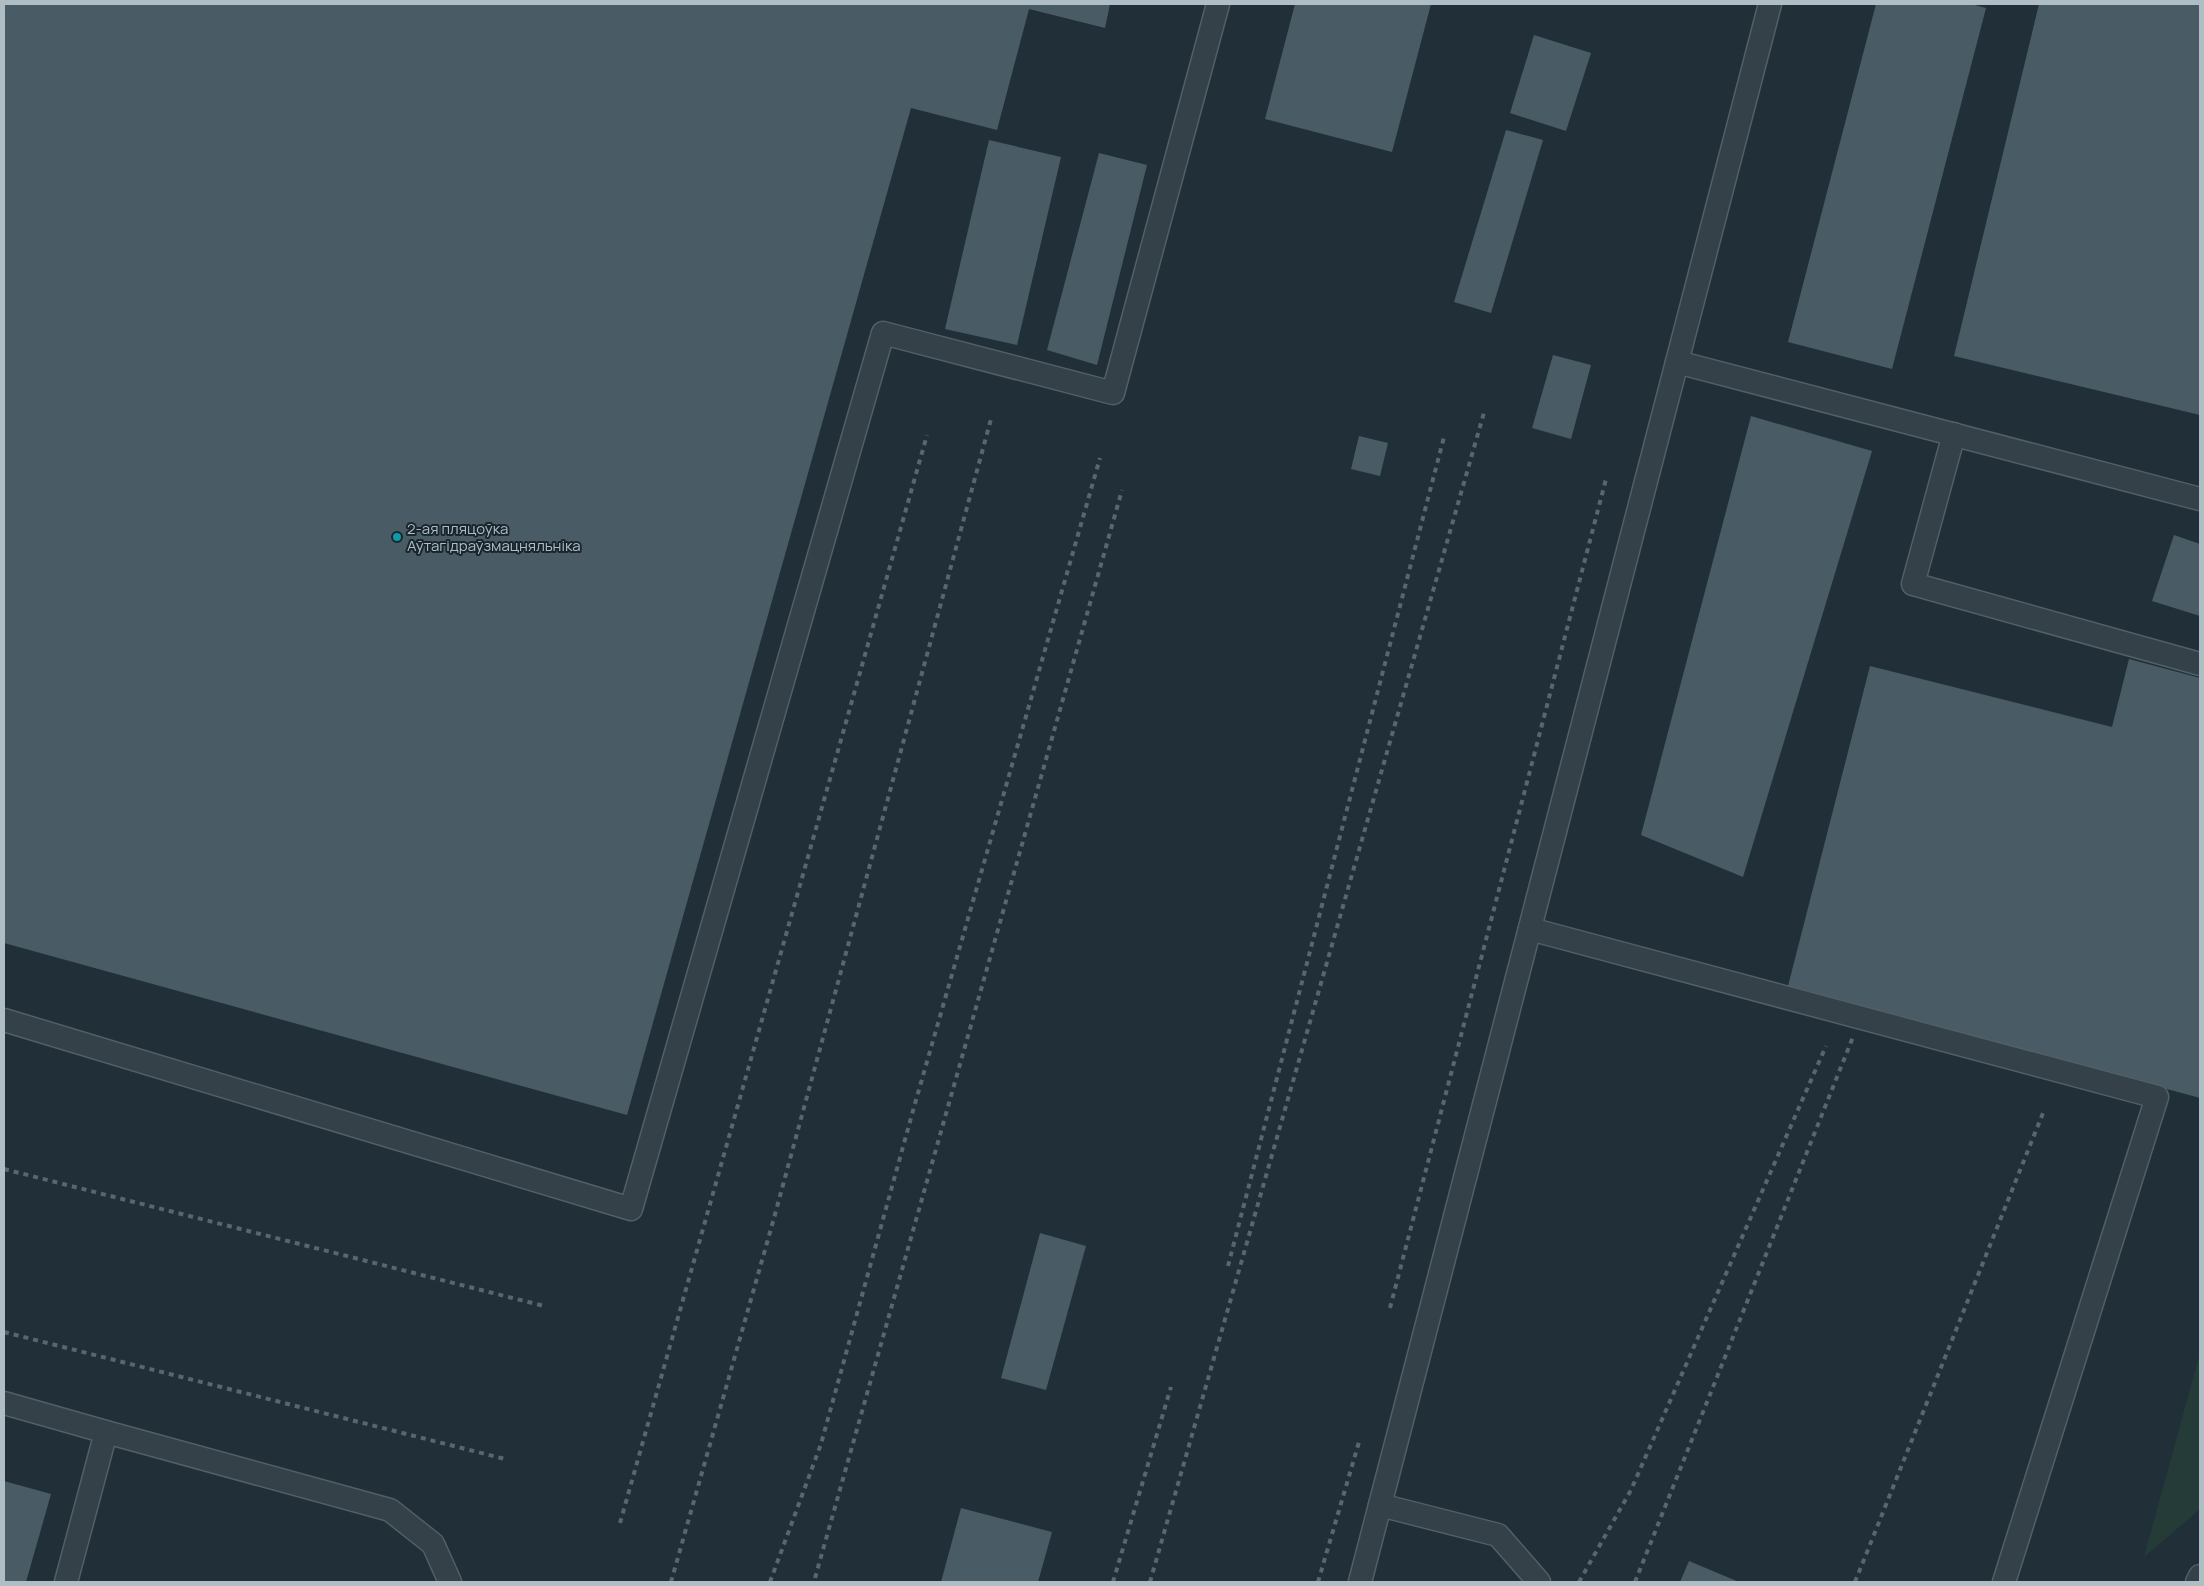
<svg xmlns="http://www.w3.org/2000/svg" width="2204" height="1586" font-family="Manrope,sans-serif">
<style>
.green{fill:#243b37}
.building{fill:#495b64}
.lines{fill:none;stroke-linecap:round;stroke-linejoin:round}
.service-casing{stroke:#525f66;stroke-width:25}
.service{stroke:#344148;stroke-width:22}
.rail{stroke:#56676f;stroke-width:4;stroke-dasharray:5 5;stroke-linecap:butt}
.culture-dot{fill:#0f9aa8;stroke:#1a262d;stroke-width:2}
.labels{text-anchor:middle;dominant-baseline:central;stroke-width:4;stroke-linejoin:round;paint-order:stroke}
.poi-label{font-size:15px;fill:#afbdc5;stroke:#1a262d;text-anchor:start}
</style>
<rect width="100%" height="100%" fill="#213038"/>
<polygon class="green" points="2200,1353 2200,1509 2144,1557"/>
<g class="building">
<polygon points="4,4 1110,4 1105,28 1029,9 997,130 911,108 627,1115 4,943"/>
<polygon points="1295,4 1431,4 1392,152 1265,119"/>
<polygon points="1876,4 1971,4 1986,8 1892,369 1788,342"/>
<polygon points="2039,4 2200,4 2200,415 1954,356"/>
<polygon points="1534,35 1591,53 1566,131 1510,113"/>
<polygon points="1506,130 1543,140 1491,313 1454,302"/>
<polygon points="989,140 1061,157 1017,345 945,329"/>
<polygon points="1099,153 1147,165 1097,365 1047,350"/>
<polygon points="1553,355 1591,365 1571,439 1532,428"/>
<polygon points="1751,416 1872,451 1743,877 1641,835"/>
<polygon points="1359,436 1388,443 1380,476 1351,469"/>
<polygon points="2174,535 2200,544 2200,616 2152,601"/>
<polygon points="2129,659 2200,678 2200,1098 1788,986 1870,666 2112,727"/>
<polygon points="1040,1233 1086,1246 1046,1390 1001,1378"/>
<polygon points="4,1481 51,1494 26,1582 4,1582"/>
<polygon points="961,1508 1052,1532 1038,1582 941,1582"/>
<polygon points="1689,1561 1739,1582 1680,1582"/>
</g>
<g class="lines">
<defs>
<g id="service">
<polyline points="1677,362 2200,499"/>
<polyline points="1954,434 1913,584 2200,664"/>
<polyline points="1530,929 2157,1097 2004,1582"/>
<polyline points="4,1020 631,1209 883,333 1113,393 1218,4"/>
<polyline points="4,1403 106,1432 66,1582"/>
<polyline points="106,1432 390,1510 433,1544 450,1582"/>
<polyline points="1380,1505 1498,1535 1539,1582"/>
<polyline points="1360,1582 1770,4"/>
<polyline points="2197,1582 2200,1576"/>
</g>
</defs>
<use href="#service" class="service-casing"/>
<use href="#service" class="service"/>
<g class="rail">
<polyline points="4,1169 544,1306"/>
<polyline points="1228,1266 1444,437"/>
<polyline points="1390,1308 1606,479"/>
<polyline points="4,1332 505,1459"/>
<polyline points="620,1523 927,435"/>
<polyline points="815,1578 1122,490"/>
<polyline points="671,1582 774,1218 991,419"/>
<polyline points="770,1582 821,1444 914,1107 1100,458"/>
<polyline points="1113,1582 1171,1387"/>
<polyline points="1150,1582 1485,409"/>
<polyline points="1318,1582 1359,1442"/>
<polyline points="1579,1582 1631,1490 1826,1046"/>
<polyline points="1635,1582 1853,1037"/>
<polyline points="1855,1582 2043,1113"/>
</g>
</g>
<circle class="culture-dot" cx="397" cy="537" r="5"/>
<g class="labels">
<g class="poi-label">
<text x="407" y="528">2-ая пляцоўка<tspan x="407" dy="17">Аўтагідраўзмацняльніка</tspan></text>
</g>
</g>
<rect width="2204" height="1586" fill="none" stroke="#afbdc5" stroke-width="10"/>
</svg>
